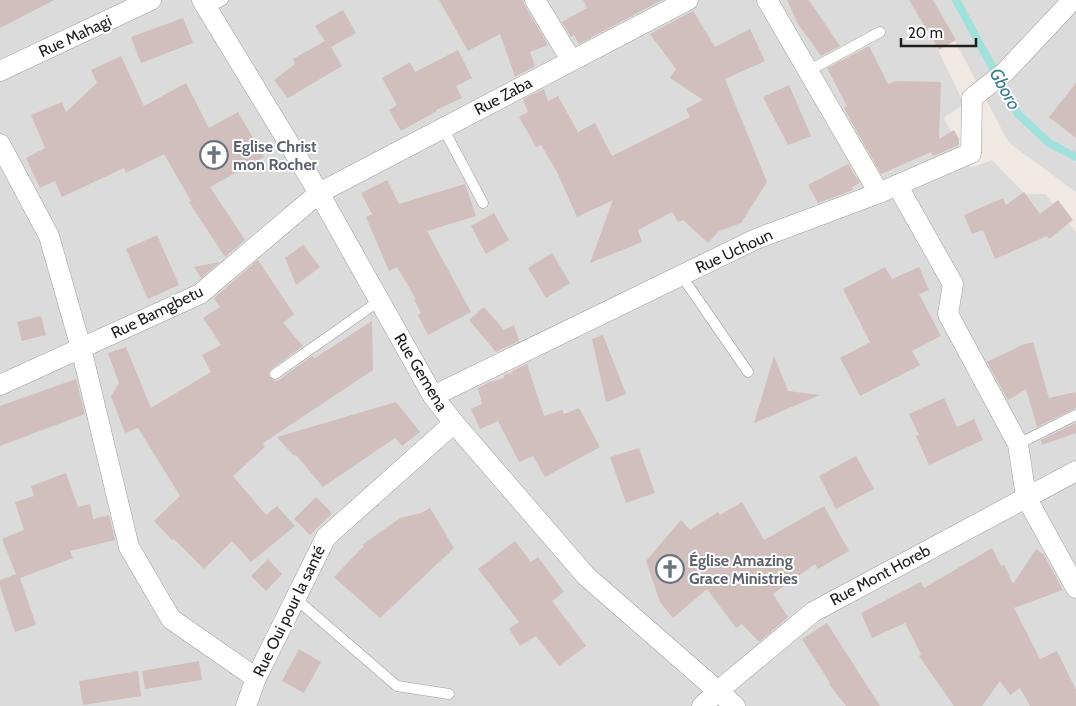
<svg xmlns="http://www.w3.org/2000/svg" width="1076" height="706" font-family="Cabin,sans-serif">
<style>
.residential{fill:#dcdbdb}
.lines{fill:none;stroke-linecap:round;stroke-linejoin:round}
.stream{stroke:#a0e1dc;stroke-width:8}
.building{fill:#d0bfbc}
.service-casing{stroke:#9f9f9f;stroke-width:11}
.minor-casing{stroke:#9f9f9f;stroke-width:21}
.service{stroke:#fff;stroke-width:10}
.minor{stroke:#fff;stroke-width:20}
.labels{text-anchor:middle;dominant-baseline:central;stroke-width:4;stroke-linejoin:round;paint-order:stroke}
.street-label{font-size:16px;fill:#1e1e1e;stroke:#fff}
.worship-label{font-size:16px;font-weight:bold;fill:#5b616d;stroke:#fff;text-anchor:start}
.water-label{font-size:18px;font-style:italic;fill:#367b8c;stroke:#fff}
</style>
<rect width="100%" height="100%" fill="#f0e8e3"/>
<g class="residential">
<polygon points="0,0 914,0 964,104 944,118 971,168 992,160 1025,194 1045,194 1076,232 1076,706 0,706"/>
<polygon points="933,0 1076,0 1076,192 1009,143"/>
</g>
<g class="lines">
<polyline class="stream" points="956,0 1018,114 1049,143 1076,157"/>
</g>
<g class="building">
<polygon points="0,0 54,0 0,28"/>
<polygon points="439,0 523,0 525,6 548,45 530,52 535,66 515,77 500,34 468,51"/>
<polygon points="583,0 662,0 579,44 574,35 571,37 562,22 587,8"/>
<polygon points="787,0 809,0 840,46 821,56 798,24"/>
<polygon points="909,0 933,0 956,40 939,50"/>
<polygon points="343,10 356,33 331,47 342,66 288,98 274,80 295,64 293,59 325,41 315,26"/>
<polygon points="693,11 715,47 750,29 765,61 725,79 767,182 741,223 719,231 708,243 683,220 678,222 672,212 638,230 642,242 590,263 613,200 577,217 557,172 541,145 536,147 519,117 528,112 523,99 544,89 548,101 558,96 578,132 595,123 612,156 690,117 686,109 703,100 670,78 676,69 650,34"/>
<polygon points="183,18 193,43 141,63 131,37"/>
<polygon points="869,46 888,84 896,81 941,82 939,139 954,130 959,139 959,145 933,156 931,152 881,174 850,119 844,108 847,106 827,68"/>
<polygon points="458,50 472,78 456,86 462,98 436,110 437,111 401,131 389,110 397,105 382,78 410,62 415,72"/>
<polygon points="121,56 144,106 186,83 209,128 238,112 264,157 210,187 245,240 225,257 189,202 191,201 164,154 126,173 124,168 62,197 55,181 40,188 26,158 45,148 31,115 62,102 66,112 97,83 91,70"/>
<polygon points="1076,83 1076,138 1049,117"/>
<polygon points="789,85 811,136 788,145 763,97"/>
<polygon points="848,164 860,183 852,187 853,190 818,203 808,185"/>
<polygon points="387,180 399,204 465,184 476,216 427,231 471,312 428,335 418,315 421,313 414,300 416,299 397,267 389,271 366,217 372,214 361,193"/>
<polygon points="1024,192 1040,214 1058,200 1073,220 1049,239 1047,236 995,259 983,230 972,234 964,215 1003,198 1006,205"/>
<polygon points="494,213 509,240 486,254 471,226"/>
<polygon points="157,235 179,285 148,299 126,249"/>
<polygon points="303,245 320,267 296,285 285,258"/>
<polygon points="552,253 570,283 546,298 528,268"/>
<polygon points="258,260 294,314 283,323 303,346 271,369 268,374 270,378 275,381 279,380 312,356 315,358 372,321 373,370 263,443 265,447 233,476 266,515 277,506 295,526 251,562 232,541 204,569 174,539 172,540 154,521 180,496 138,428 125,433 111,396 119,383 108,353 126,347 151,408 211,372 202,355 221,345 203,318 220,307 214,298"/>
<polygon points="220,262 201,278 194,267"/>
<polygon points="885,267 892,279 919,267 929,290 919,294 941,336 912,351 920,365 860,396 840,358 870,342 843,289"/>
<polygon points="484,307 504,330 514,325 519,341 496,352 469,320"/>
<polygon points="41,316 46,335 22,341 17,322"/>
<polygon points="603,335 626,394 606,402 592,339"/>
<polygon points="1033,342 1049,398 1076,392 1076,408 1037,427 1026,389 1008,400 987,362 1022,345"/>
<polygon points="774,356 788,391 820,395 754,423"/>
<polygon points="527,364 544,416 562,410 564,414 579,408 600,447 545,477 533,456 519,462 498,421 480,429 471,409 482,404 478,388 490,382 504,378 504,375 513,372 512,371"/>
<polygon points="76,379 85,414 0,446 0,406"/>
<polygon points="944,398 957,427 974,419 983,440 929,465 916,436 919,435 909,414"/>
<polygon points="396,402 420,432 402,446 395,438 323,487 296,455 294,456 277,437"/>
<polygon points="1076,423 1076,433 1042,445 1041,440"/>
<polygon points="639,448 655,493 626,503 610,457"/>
<polygon points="856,456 874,489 836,509 819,476"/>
<polygon points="66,473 78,507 90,504 93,519 109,515 115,540 70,551 73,558 20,578 36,625 15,632 0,586 0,580 16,574 2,539 24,530 15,502 34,496 31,486"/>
<polygon points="316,497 332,513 310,535 294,519"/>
<polygon points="742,502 764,540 824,506 849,551 818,569 815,564 773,594 788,617 759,642 742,624 736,628 707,589 673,618 660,602 646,561 681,520 690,530 718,512 720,515"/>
<polygon points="430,508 454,548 380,618 334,577 364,546 362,545 400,518 421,513"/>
<polygon points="515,541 531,562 538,557 564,592 552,601 586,646 559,666 536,636 520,646 509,629 519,622 478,569"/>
<polygon points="992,548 1001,566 1004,565 1013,584 1036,549 1044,555 1063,590 1014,608 1040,659 1057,651 1076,690 1076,706 1030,706 1020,688 1010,695 1000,681 982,706 954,706 919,656 921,654 905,623 872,638 861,613 921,582 924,588"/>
<polygon points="268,559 282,574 266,591 251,576"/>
<polygon points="827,623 880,706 846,706 829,684 830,683 802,639"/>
<polygon points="299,649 321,662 304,693 282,681"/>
<polygon points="199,661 202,680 145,689 142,671"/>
<polygon points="138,671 141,696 83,705 79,681"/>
</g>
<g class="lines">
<defs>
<g id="service">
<polyline points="207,8 223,0"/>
<polyline points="808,71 880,32"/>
<polyline points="443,128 483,203"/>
<polyline points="681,275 748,372"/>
<polyline points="275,374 379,301"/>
<polyline points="1018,444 1076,415"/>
<polyline points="296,599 397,686 449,694"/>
</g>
<g id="minor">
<polyline points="202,0 319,193 433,396 454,423 586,576 735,706"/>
<polyline points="535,0 571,60"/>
<polyline points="767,0 879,193"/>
<polyline points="0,71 151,0"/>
<polyline points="0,144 49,236 81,348 129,547 171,619 256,678"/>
<polyline points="897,185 953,284 948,314 1018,444 1026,497 1076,588"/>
<polyline points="0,385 200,294 319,193 688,0"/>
<polyline points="433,396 756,239 879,193 971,153 972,98 1005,72 1067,6 1069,0"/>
<polyline points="246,706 256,678 326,537 454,423"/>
<polyline points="702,706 718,691 813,612 1076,471"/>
</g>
</defs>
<use href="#service" class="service-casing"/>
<use href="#minor" class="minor-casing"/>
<use href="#service" class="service"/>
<use href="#minor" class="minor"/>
</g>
<defs>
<symbol id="church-ring" viewBox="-11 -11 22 22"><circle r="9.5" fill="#fff" stroke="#6b7280" stroke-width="1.5"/><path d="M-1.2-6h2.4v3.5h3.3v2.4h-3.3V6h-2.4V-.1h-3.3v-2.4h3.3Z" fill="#6b7280"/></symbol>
</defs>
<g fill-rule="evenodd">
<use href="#church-ring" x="198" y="139" width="32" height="32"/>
<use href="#church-ring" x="654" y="553" width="32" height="32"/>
</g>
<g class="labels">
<g class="street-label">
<text transform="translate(75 36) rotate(-25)">Rue Mahagi</text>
<text transform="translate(503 96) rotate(-28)">Rue Zaba</text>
<text transform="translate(734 251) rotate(-25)">Rue Uchoun</text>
<text transform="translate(157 312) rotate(-26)">Rue Bamgbetu</text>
<text transform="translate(421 372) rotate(59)">Rue Gemena</text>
<text transform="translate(880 575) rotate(-28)">Rue Mont Horeb</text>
<text transform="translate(289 611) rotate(-64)">Rue Oui pour la santé</text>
</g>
<g class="worship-label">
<text x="233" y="146">Eglise Christ<tspan x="233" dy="18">mon Rocher</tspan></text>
<text x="689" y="560">Église Amazing<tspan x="689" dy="18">Grace Ministries</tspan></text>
</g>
<g class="water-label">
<text transform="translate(1005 89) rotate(61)">Gboro</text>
</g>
</g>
<path d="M901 38v8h75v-8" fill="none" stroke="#1e1e1e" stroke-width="2.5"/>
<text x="908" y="38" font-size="15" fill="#1e1e1e" stroke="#ffffff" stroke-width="4" paint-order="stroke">20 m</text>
</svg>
